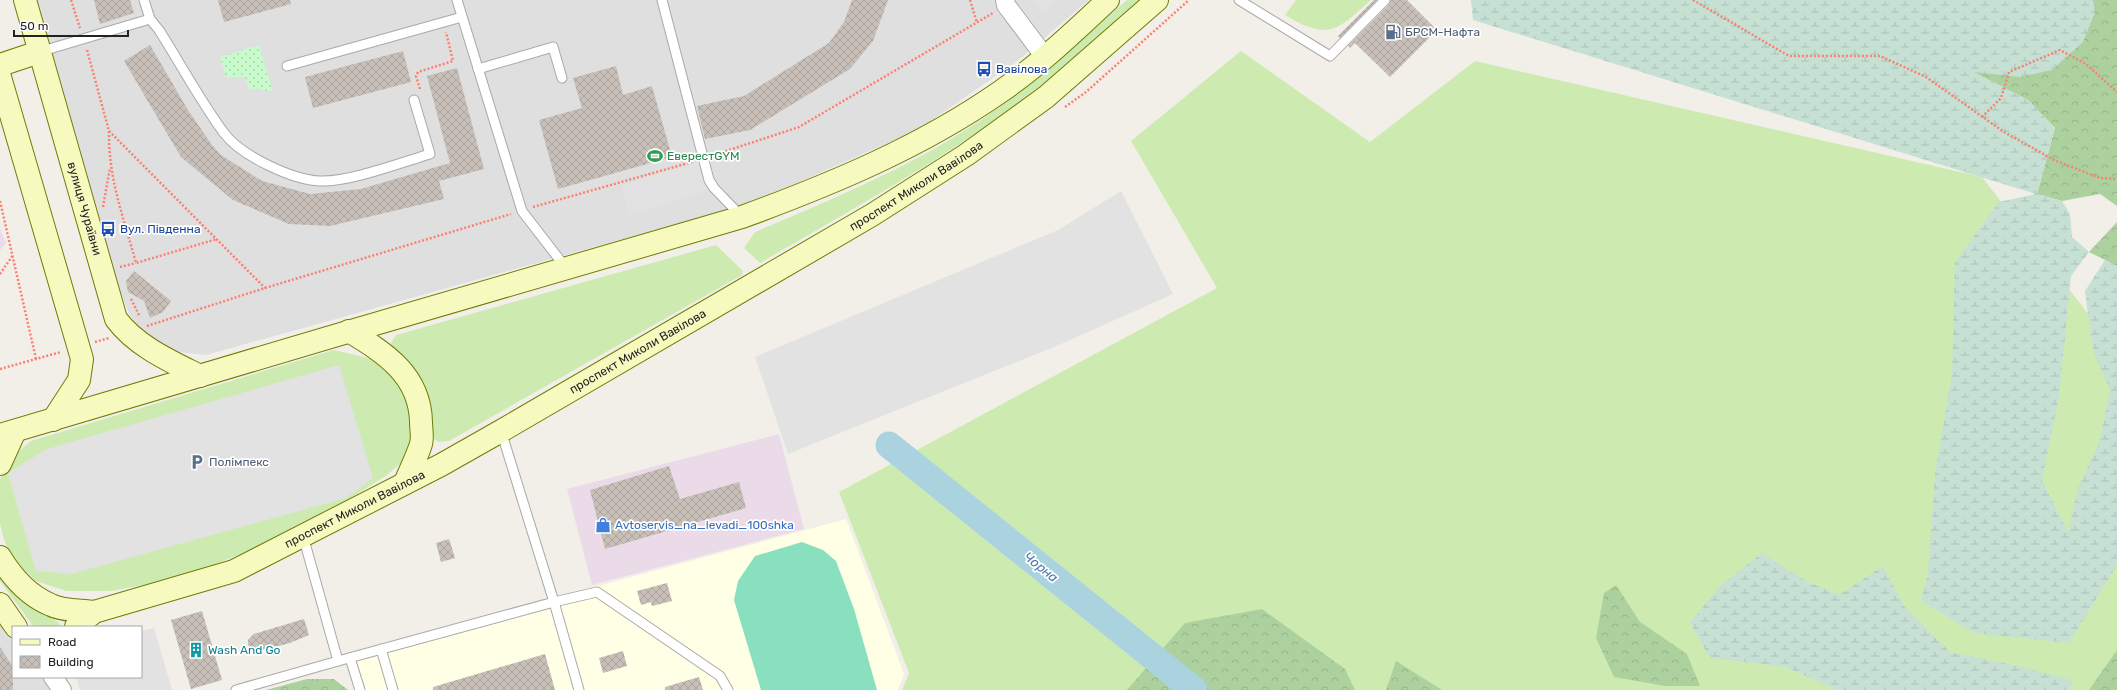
<svg xmlns="http://www.w3.org/2000/svg" width="2117" height="690" font-family="Rubik,sans-serif">
<style>
.residential{fill:#e0dfdf}
.industrial{fill:#ebdbe8}
.education{fill:#ffffe5}
.grass{fill:#cdebb0}
.forest{fill:url(#forest-crowns)}
.wetland{fill:url(#wetland-marsh)}
.park{fill:url(#park-dots)}
.pitch{fill:#88e0be}
.parking{fill:#e2e2e2}
.lines{fill:none;stroke-linecap:round;stroke-linejoin:round}
.river{stroke:#aad3df;stroke-width:27}
.building{fill:url(#building-cross-hatch)}
.lane-casing{stroke:#a9a9a9;stroke-width:11}
.street-casing{stroke:#a9a9a9;stroke-width:20}
.secondary-casing{stroke:#707d05;stroke-width:24}
.path{stroke:#fa8072;stroke-width:2.5;stroke-dasharray:2 2;stroke-linecap:butt}
.lane{stroke:#fff;stroke-width:9}
.street{stroke:#fff;stroke-width:18}
.secondary{stroke:#f7fabf;stroke-width:22}
.labels{text-anchor:middle;dominant-baseline:central;stroke-width:3.5;stroke-linejoin:round;paint-order:stroke}
.service-label{font-size:12px;fill:#4e5e75;stroke:#fff;text-anchor:start}
.transit-label{font-size:12px;fill:#164399;stroke:#fff;text-anchor:start}
.leisure-label{font-size:12px;fill:#27864d;stroke:#fff;text-anchor:start}
.street-label{font-size:12px;fill:#222;stroke:#fff}
.shop-label{font-size:12px;fill:#366cbe;stroke:#fff;text-anchor:start}
.culture-label{font-size:12px;fill:#0d838f;stroke:#fff;text-anchor:start}
.water-label{font-size:13px;font-style:italic;fill:#4a7aab;stroke:#fff}
</style>
<defs>
<pattern id="forest-crowns" width="20" height="18" patternUnits="userSpaceOnUse"><rect width="20" height="18" fill="#add19e"/><path d="M2 6a3 3 0 1 1 6 0M12 15a3 3 0 1 1 6 0" fill="none" stroke="#95b388"/></pattern>
<pattern id="wetland-marsh" width="20" height="14" patternUnits="userSpaceOnUse"><rect width="20" height="14" fill="#c6e0d4"/><path d="M1 5h8M5 5V1M11 12h8M15 12V8" fill="none" stroke="#aac0b6"/></pattern>
<pattern id="park-dots" width="8" height="8" patternUnits="userSpaceOnUse"><rect width="8" height="8" fill="#c8facc"/><path d="M2 2h.1M6 6h.1" fill="none" stroke="#acd6af" stroke-width="1.8" stroke-linecap="round"/></pattern>
<pattern id="building-cross-hatch" width="8" height="8" patternUnits="userSpaceOnUse"><rect width="8" height="8" fill="#c7bfb8"/><path d="M0 0l8 8M0 8l8-8" fill="none" stroke="#aba49e"/></pattern>
</defs>
<rect width="100%" height="100%" fill="#f2efe9"/>
<g class="residential">
<polygon points="35,0 1089,0 1016,62 919,129 795,184 724,211 206,355 179,352 159,343 143,333 129,314 118,285"/>
<polygon points="0,617 13,634 13,677 46,677 55,690 0,690"/>
</g>
<g class="industrial">
<polygon points="0,229 6,243 0,250"/>
<polygon points="779,434 804,529 592,585 567,489"/>
</g>
<polygon class="education" points="846,519 904,674 898,690 365,690 354,652"/>
<g class="grass">
<path d="M1127,0h14c-38,34 -77,70 -118,100 -83,61 -174,111 -263,163l-16,-15 11,-16c75,-32 149,-62 217,-106 56,-36 105,-82 155,-126z"/>
<path d="M1296,0h75c-34,31 -43,41 -86,15z"/>
<polygon points="1241,51 1370,142 1475,61 1982,177 2117,351 2117,690 902,690 909,673 839,492 1217,288 1131,141"/>
<polygon points="716,245 743,271 742,275 449,441 439,442 431,437 391,350 391,343 396,335"/>
<polygon points="334,350 372,359 390,372 405,388 412,415 411,441 402,462 387,475 336,507 279,538 211,566 144,585 111,591 66,591 36,581 14,561 4,540 0,523 0,479 13,456 31,441"/>
<polygon points="0,569 25,600 59,623 60,627 34,627 0,581"/>
</g>
<g class="forest">
<polygon points="1994,0 2117,0 2117,206 2100,194 2062,201 2037,194 2055,128 2028,100 1973,72"/>
<polygon points="2117,222 2117,266 2089,252"/>
<polygon points="1616,585 1640,622 1687,654 1700,686 1665,686 1614,677 1596,638 1604,593"/>
<polygon points="1262,609 1345,669 1355,690 1127,690 1185,623"/>
<polygon points="2117,650 2117,690 2089,690"/>
<polygon points="1396,661 1442,690 1386,690"/>
<polygon points="307,679 334,679 348,690 266,690"/>
</g>
<g class="wetland">
<polygon points="1471,0 2093,0 2095,12 2083,42 2052,70 2020,77 1974,72 2028,100 2055,128 2037,194 2062,201 2070,214 2072,237 2089,252 2071,276 2059,397 2042,480 2068,532 2078,488 2099,443 2110,390 2093,351 2085,291 2105,260 2117,266 2117,565 2069,643 1974,633 1921,601 1928,573 1935,475 1952,372 1955,262 1999,202 2036,194 1473,20"/>
<polygon points="1762,553 1806,581 1839,595 1883,566 1904,606 1950,652 2013,665 2072,680 2070,690 1837,690 1786,667 1710,658 1690,623 1720,586"/>
</g>
<polygon class="park" points="259,45 273,91 249,89 245,77 226,77 220,57"/>
<polygon class="pitch" points="802,542 823,550 836,561 854,609 877,690 761,690 734,600 738,581 755,556"/>
<g class="parking">
<polygon points="1031,0 1057,0 1043,13"/>
<polygon points="699,162 708,191 630,215 621,185"/>
<polygon points="1121,191 1173,294 1061,344 788,454 755,357 1058,230"/>
<polygon points="339,365 373,478 346,498 71,574 36,571 8,473 45,450 54,447"/>
<polygon points="154,628 172,690 80,690 76,677 141,677 141,631"/>
</g>
<g class="lines">
<polyline class="river" points="889,445 1194,690"/>
</g>
<g class="building">
<polygon points="94,0 130,0 134,13 100,24"/>
<polygon points="218,0 290,0 291,4 224,22"/>
<polygon points="852,0 888,0 873,41 850,69 750,130 705,139 697,106 744,96 829,43 844,22"/>
<polygon points="1374,0 1377,0 1340,38 1338,36"/>
<polygon points="1391,0 1407,0 1437,30 1390,77 1355,43 1350,48 1348,46 1389,4"/>
<polygon points="150,45 188,110 212,145 221,155 262,181 310,194 361,189 450,163 427,76 457,68 484,169 439,181 444,199 330,226 289,224 233,200 181,157 124,61"/>
<polygon points="403,51 411,82 313,108 305,77"/>
<polygon points="616,66 623,95 652,86 672,157 558,189 539,120 582,108 573,78"/>
<polygon points="134,271 171,301 163,312 150,318 144,301 128,292 126,281"/>
<polygon points="669,466 680,499 739,482 746,508 605,549 590,490"/>
<polygon points="449,539 455,558 441,562 436,543"/>
<polygon points="667,583 672,601 652,606 651,602 641,605 637,591"/>
<polygon points="202,611 222,680 191,689 171,620"/>
<polygon points="304,619 309,635 290,643 259,651 251,649 248,645 248,640 254,634"/>
<polygon points="0,647 13,667 13,690 0,690"/>
<polygon points="623,651 627,666 603,673 599,658"/>
<polygon points="545,654 555,690 433,690 433,687"/>
<polygon points="699,677 703,690 665,690 665,687"/>
</g>
<g class="lines">
<defs>
<g id="lane">
<polyline points="457,0 522,211 566,268"/>
<polyline points="662,0 709,180 714,188 741,216"/>
<polyline points="1239,0 1330,56 1385,0"/>
<path d="M150,19l9,11c21,33 42,72 65,103 17,23 69,47 96,48 30,1 80,-18 110,-27l-16,-54"/>
<polyline points="39,52 150,19 144,0"/>
<polyline points="287,66 462,17"/>
<polyline points="478,69 553,47 562,78"/>
<polyline points="501,431 554,602 579,690"/>
<polyline points="381,649 393,690"/>
<polyline points="350,658 360,690"/>
<polyline points="338,661 554,602 597,592 720,676 728,690"/>
<polyline points="236,690 338,661 303,536"/>
</g>
<g id="street">
<polyline points="1005,0 1006,5 1045,57"/>
<polyline points="53,677 62,690"/>
</g>
<g id="secondary">
<path id="s1" d="M25,0l91,319c20,27 54,42 84,57"/>
<polyline points="0,65 39,52"/>
<polyline points="0,77 82,359 79,380 53,420"/>
<path d="M349,331c36,22 71,44 72,91 0,7 2,15 0,22 -4,13 -11,26 -16,39"/>
<path d="M0,435l334,-99 408,-119c90,-33 179,-70 258,-125 39,-27 74,-60 108,-92"/>
<polyline points="0,464 15,431"/>
<path d="M0,557c12,20 29,39 51,48 12,6 30,5 43,7"/>
<polyline points="0,604 16,627"/>
<path id="s2" d="M76,627l18,-15 140,-41 207,-106 60,-34 371,-216 94,-60 80,-58 111,-97"/>
</g>
</defs>
<use href="#lane" class="lane-casing"/>
<use href="#street" class="street-casing"/>
<use href="#secondary" class="secondary-casing"/>
<g class="path">
<polyline points="71,0 80,28"/>
<polyline points="970,0 977,23"/>
<polyline points="1693,0 1789,56 1880,56 1926,77 2004,132 2056,161 2100,178 2117,179"/>
<polyline points="87,50 109,131 265,288"/>
<polyline points="420,89 416,76 418,72 453,61 446,32"/>
<polyline points="1065,107 1086,92 1189,0"/>
<polyline points="1982,117 2001,98 2009,72 2060,50 2086,64 2117,92"/>
<path d="M109,131c-1,47 15,88 27,132l81,-24"/>
<polyline points="714,155 799,127 993,13"/>
<polyline points="0,201 36,359"/>
<polyline points="103,207 110,168"/>
<polyline points="533,207 692,162"/>
<polyline points="120,267 136,263"/>
<polyline points="0,274 13,255"/>
<polyline points="131,299 140,317"/>
<polyline points="147,326 265,288 511,214"/>
<polyline points="95,342 109,338"/>
<polyline points="0,369 61,352"/>
</g>
<use href="#lane" class="lane"/>
<use href="#street" class="street"/>
<use href="#secondary" class="secondary"/>
</g>
<defs>
<symbol id="fuel-bare" viewBox="-9 -9 18 18"><path d="M-5.5-6h7V0h2V4h1.3V-2.5L3-4.5l.8-.8L6-3V5H2.5V1h-1V6h-7ZM-4.2-4.7v3.2H.2V-4.7Z" fill="#5c6f8a" stroke="#fff" stroke-width="2.5" paint-order="stroke"/></symbol>
<symbol id="bus-bare" viewBox="-9 -9 18 18"><path d="M-5-6H5V4H4V6H2V4H-2V6H-4V4H-5ZM-3.5-4V0h7V-4ZM-3.5 1.2v1.5H-2V1.2ZM2 1.2v1.5H3.5V1.2Z" fill="#1a4fb4" stroke="#fff" stroke-width="2.5" paint-order="stroke"/></symbol>
<symbol id="stadium-bare" viewBox="-9 -9 18 18"><path d="M0-5a6.5 5 0 1 0 0 10a6.5 5 0 1 0 0-10ZM-3.5-1.8h7v3.6h-7Z" fill="#2e9e5b" stroke="#fff" stroke-width="2.5" paint-order="stroke"/></symbol>
<symbol id="parking-bare" viewBox="-9 -9 18 18"><path d="M-3.5-5.5H1a3.5 3.5 0 0 1 0 7H-1V5.5H-3.5ZM-1-3.4V-.6H.8a1.4 1.4 0 0 0 0-2.8Z" fill="#5c6f8a" stroke="#fff" stroke-width="2.5" paint-order="stroke"/></symbol>
<symbol id="shop-bare" viewBox="-9 -9 18 18"><path d="M-5-2.5h2.3a2.7 3.5 0 0 1 5.4 0H5L5.5 6h-11ZM-1.5-2.5h3a1.5 2.3 0 0 0-3 0Z" fill="#3f7fe0" stroke="#fff" stroke-width="2.5" paint-order="stroke"/></symbol>
<symbol id="building-bare" viewBox="-9 -9 18 18"><path d="M-4-6H4V6H1V3H-1V6H-4ZM-2.5-4.3h1.7v1.8h-1.7ZM.8-4.3h1.7v1.8H.8ZM-2.5-1h1.7V.8h-1.7ZM.8-1h1.7V.8H.8Z" fill="#0f9aa8" stroke="#fff" stroke-width="2.5" paint-order="stroke"/></symbol>
</defs>
<g fill-rule="evenodd">
<use href="#fuel-bare" x="1382" y="21" width="22" height="22"/>
<use href="#bus-bare" x="973" y="58" width="22" height="22"/>
<use href="#stadium-bare" x="644" y="145" width="22" height="22"/>
<use href="#bus-bare" x="97" y="218" width="22" height="22"/>
<use href="#parking-bare" x="186" y="451" width="22" height="22"/>
<use href="#shop-bare" x="592" y="514" width="22" height="22"/>
<use href="#building-bare" x="185" y="639" width="22" height="22"/>
</g>
<g class="labels">
<g class="service-label">
<text x="1405" y="32">БРСМ-Нафта</text>
<text x="209" y="462">Полімпекс</text>
</g>
<g class="transit-label">
<text x="996" y="69">Вавілова</text>
<text x="120" y="229">Вул. Південна</text>
</g>
<g class="leisure-label">
<text x="667" y="156">ЕверестGYM</text>
</g>
<g class="street-label">
<text stroke="none"><textPath href="#s2" startOffset="953">проспект Миколи Вавілова</textPath></text>
<text stroke="none"><textPath href="#s1" startOffset="217">вулиця Чураївни</textPath></text>
<text stroke="none"><textPath href="#s2" startOffset="629">проспект Миколи Вавілова</textPath></text>
<text stroke="none"><textPath href="#s2" startOffset="305">проспект Миколи Вавілова</textPath></text>
</g>
<g class="shop-label">
<text x="615" y="525">Avtoservis_na_levadi_100shka</text>
</g>
<g class="culture-label">
<text x="208" y="650">Wash And Go</text>
</g>
<g class="water-label">
<text transform="translate(1041 567) rotate(39)">Чорна</text>
</g>
</g>
<rect x="12" y="626" width="130" height="52" fill="#ffffff" stroke="#a7a7a7"/>
<rect x="20" y="639" width="20" height="6" fill="#f7fabf" stroke="#a7a7a7"/>
<text x="48" y="646" font-size="12" fill="#222222">Road</text>
<rect x="20" y="656" width="20" height="12" fill="url(#building-cross-hatch)" stroke="#a7a7a7"/>
<text x="48" y="666" font-size="12" fill="#222222">Building</text>
<path d="M14 30v6h114v-6" fill="none" stroke="#222222" stroke-width="2"/>
<text x="20" y="30" font-size="12" fill="#222222" stroke="#ffffff" stroke-width="3" paint-order="stroke">50 m</text>
</svg>
